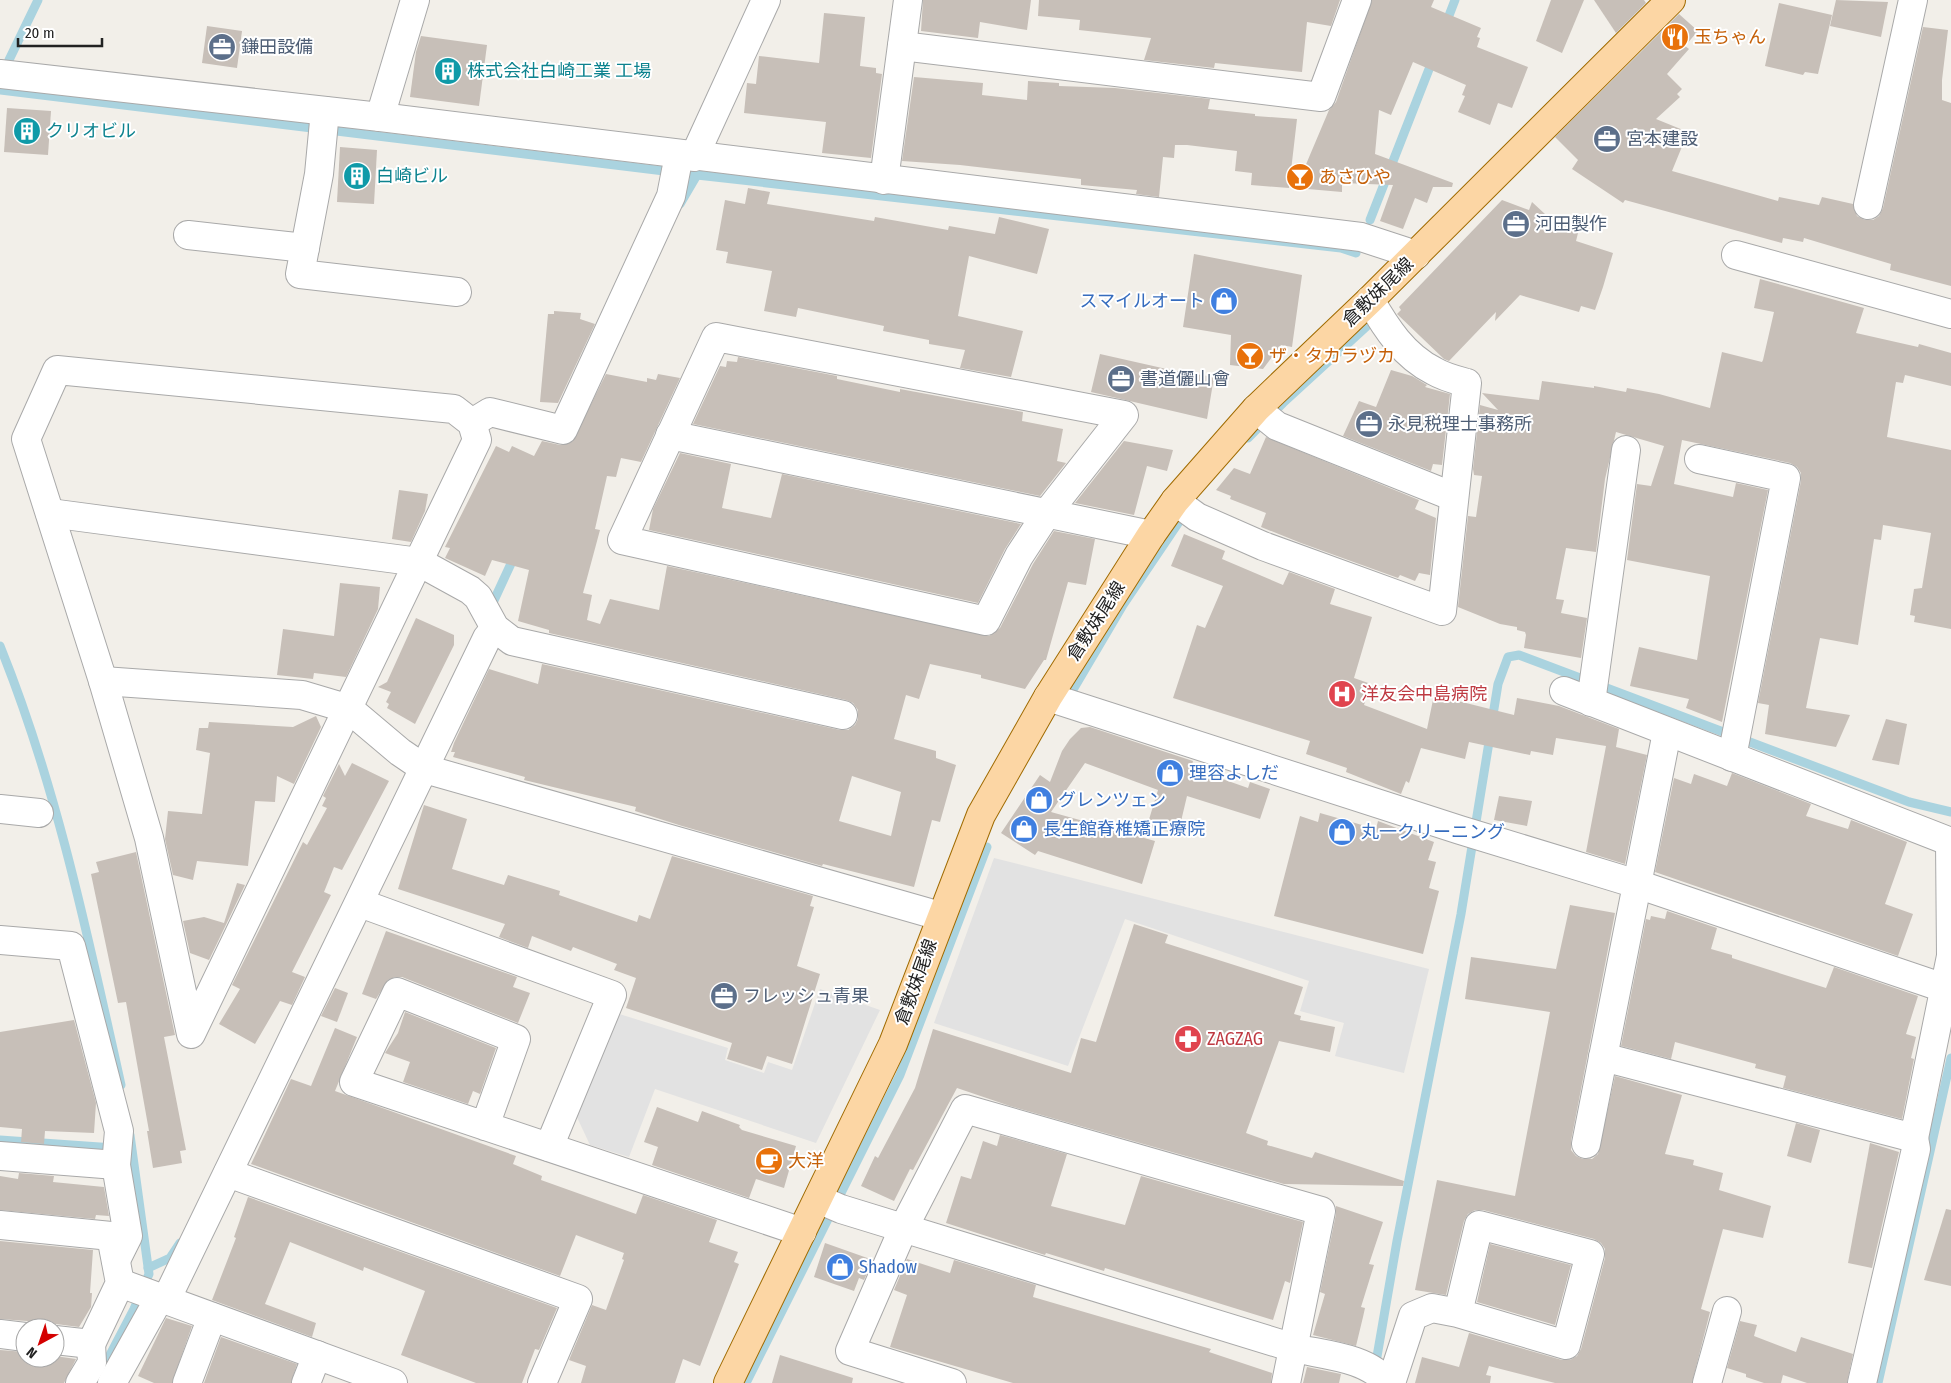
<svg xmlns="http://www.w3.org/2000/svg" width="1951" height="1383" font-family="'Fira Sans Condensed','Noto Sans JP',sans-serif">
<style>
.parking{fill:#e2e2e2}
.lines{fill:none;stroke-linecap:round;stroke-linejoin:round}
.stream{stroke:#aad3df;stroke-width:9}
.building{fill:#c7bfb8;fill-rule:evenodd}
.minor-casing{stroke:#a9a9a9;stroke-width:30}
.major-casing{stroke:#a06b00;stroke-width:30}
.minor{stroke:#fff;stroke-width:28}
.major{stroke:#fcd6a4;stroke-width:28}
.labels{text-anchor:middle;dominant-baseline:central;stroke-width:4;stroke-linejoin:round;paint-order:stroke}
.food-label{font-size:18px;fill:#c56008;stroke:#fff;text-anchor:start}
.service-label{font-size:18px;fill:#4e5e75;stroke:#fff;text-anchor:start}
.culture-label{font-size:18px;fill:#0d838f;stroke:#fff;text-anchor:start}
.street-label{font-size:18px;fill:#222;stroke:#fff}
.shop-label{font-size:18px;fill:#366cbe;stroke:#fff;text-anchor:start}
.health-label{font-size:18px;fill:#be3a42;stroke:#fff;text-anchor:start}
</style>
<rect width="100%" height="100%" fill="#f2efe9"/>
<g class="parking">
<polygon points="994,858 1429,969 1404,1073 1335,1056 1344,1023 1300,1011 1309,981 1125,919 1068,1066 934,1023"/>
<polygon points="820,989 880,1010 816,1143 655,1089 629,1157 590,1145 575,1113 613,1012 728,1048 725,1060 764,1073 768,1062 792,1070"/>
</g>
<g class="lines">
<g class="stream">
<polyline points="1445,26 1455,0"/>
<polyline points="9,60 38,0"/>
<polyline points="0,90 697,175 1341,248 1356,253"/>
<polyline points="680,204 697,175"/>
<polyline points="1370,220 1433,59"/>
<polyline points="1248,438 1283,403 1366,327"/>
<polyline points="490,609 515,555"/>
<path d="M0,646C57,787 88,937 121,1085"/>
<polyline points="1074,688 1123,605 1185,513"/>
<polyline points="1492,721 1498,684 1508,657 1519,655 1909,802 1951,812"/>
<polyline points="0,1140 114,1148"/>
<polyline points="148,1268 170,1258 180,1243"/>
<polyline points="1375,1368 1397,1241 1461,914 1490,736"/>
<polyline points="100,1374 134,1309 149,1274 130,1135"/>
<polyline points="746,1383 900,1075 987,847"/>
<polyline points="1878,1383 1951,1058"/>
</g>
</g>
<g class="building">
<polygon points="923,0 1031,0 1027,30 980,22 978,38 921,31"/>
<polygon points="1039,0 1340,0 1331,26 1307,22 1302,72 1215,63 1214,68 1144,60 1151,38 1079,30 1080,20 1038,16"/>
<polygon points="1372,0 1434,0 1431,7 1481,28 1477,37 1480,38 1477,47 1528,67 1512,108 1498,103 1490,125 1458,112 1465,96 1462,95 1466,85 1413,62 1391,115 1379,110 1375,154 1453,183 1452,187 1433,187 1427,203 1415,198 1403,229 1380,221 1393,185 1342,183 1342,192 1296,188 1329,110 1336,102"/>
<polygon points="1551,0 1584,0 1562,53 1536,41"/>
<polygon points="1594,0 1644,0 1646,3 1616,33"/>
<polygon points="1836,0 1888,2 1881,37 1830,26"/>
<polygon points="1779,3 1832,15 1818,74 1805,72 1803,75 1765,66"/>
<polygon points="824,13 865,17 860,66 876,68 876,73 882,74 871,158 822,153 826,122 744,113 747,83 756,84 759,56 819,63"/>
<polygon points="1679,14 1698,31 1685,46 1689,49 1667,74 1682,89 1677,94 1680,97 1656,119 1688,132 1672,171 1778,201 1779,197 1819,205 1822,197 1853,204 1857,216 1865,220 1873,220 1879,216 1883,208 1923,27 1948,30 1942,80 1942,100 1951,103 1951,286 1890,270 1891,264 1804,238 1803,242 1783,238 1782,243 1625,200 1623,203 1572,169 1578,160 1555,137"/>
<polygon points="207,26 242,31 237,68 202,63"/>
<polygon points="421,36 487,45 479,106 410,97 416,52"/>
<polygon points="914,77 983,83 982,95 1027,100 1028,81 1059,83 1059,86 1115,88 1210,99 1208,109 1255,114 1255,116 1297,119 1289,188 1251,185 1252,173 1235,171 1237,151 1187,145 1175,145 1174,158 1163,157 1159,197 1136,194 1137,190 1081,185 1081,179 960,165 902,161"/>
<polygon points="7,108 51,111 48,155 4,152"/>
<polygon points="340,147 377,150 374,204 337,202"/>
<polygon points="748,188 770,192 767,204 874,221 875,217 948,230 949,226 995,234 999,217 1049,229 1037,274 969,256 958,316 1023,331 1011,377 960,368 965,350 929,344 929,340 883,331 884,326 798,308 796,317 764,311 772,271 726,263 728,252 716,250 725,200 745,204"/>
<polygon points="1502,200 1529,210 1532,202 1558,226 1578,233 1576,241 1613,253 1603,287 1595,310 1581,306 1579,312 1520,295 1495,321 1496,312 1449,361 1444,359 1397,314 1401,310 1399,307"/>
<polygon points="1194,254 1302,275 1292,347 1281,345 1263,369 1230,365 1231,335 1183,327"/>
<polygon points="1760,279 1864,308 1856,333 1918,347 1919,344 1951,353 1951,386 1905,375 1903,383 1896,382 1887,437 1951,450 1951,629 1914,622 1915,616 1910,615 1914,589 1922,588 1931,533 1883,525 1881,540 1874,539 1858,645 1820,638 1806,708 1850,715 1836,747 1765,734 1769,705 1758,703 1801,481 1801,473 1797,467 1790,463 1682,440 1674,484 1733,497 1736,483 1768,490 1722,722 1686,708 1689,699 1630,686 1639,647 1697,660 1710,576 1627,560 1637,484 1651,486 1664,446 1616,432 1605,479 1596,552 1566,548 1556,599 1564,600 1561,613 1587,618 1581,658 1524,648 1526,635 1525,632 1517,630 1517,627 1500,624 1458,607 1468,516 1476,517 1482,476 1474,475 1473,469 1480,405 1498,410 1482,393 1539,400 1542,381 1594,388 1594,386 1626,392 1627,388 1659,394 1710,408 1722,352 1762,362 1763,360 1774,312 1754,308"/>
<polygon points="554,311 581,313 580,319 595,324 558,403 540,402 548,314 554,314"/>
<polygon points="1100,354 1171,370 1214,377 1207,419 1091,392"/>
<polygon points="738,357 837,376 837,379 900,392 900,389 1023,412 1022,421 1063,429 1057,461 1066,463 1040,496 693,424 720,366 726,367 727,361 737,362"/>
<polygon points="1391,370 1412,376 1427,385 1425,387 1450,394 1442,465 1433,464 1431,471 1343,436 1359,401 1376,407"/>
<path d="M606,374L647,382V378L656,380L658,374L680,378L641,462L621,458L616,477L607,476L595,529L600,530L583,593L592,595L587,620L600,624L610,599L659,610L667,566L989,636L1000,628L1033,564L1054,531L1095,539L1086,585L1068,582L1046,660H1044L1025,689L981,678V675L930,664L919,699L906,695L894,739L936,751V758L956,765L940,822L932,820L914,887L823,864L822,866L682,826L635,811L636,807L524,780L525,777L453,757L455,752H451L454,743L489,669L538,684L542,664L840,730H848L855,725L858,719V710L853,703L846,700L549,633V630L518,621L529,570L492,560L485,576L445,558L450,548L445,547L496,446L509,452L512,446L534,456L542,441L560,445L572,442ZM852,776L901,792L891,836L839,821Z"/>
<polygon points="1266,437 1419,500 1415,509 1436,518 1430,575 1419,573 1415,581 1400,575 1398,578 1301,543 1261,527 1266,513 1230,499 1231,496 1216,490 1234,468 1250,474"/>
<polygon points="1124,441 1173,450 1167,471 1147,466 1134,515 1075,503"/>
<polygon points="680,453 731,464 722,508 771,518 782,474 1021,524 1005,549 978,603 649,530 653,509"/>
<polygon points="399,490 428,494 425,511 411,542 392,539"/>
<polygon points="1184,534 1225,551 1222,559 1283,585 1289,572 1335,589 1330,604 1372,617 1354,678 1371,684 1364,705 1427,729 1434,695 1514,715 1517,698 1559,706 1619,729 1616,747 1647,755 1625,864 1586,852 1606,746 1556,738 1553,755 1531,751 1530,755 1469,742 1465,759 1421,748 1409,783 1406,781 1401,794 1346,772 1347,768 1306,754 1310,741 1173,698 1197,625 1205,628 1223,586 1171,566"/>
<polygon points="340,583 380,587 378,609 346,677 314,673 313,679 277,675 283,629 334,636"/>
<polygon points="416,618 454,635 454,645 415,724 387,708 389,704 386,702 391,692 378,687 387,682"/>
<polygon points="316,716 321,727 294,784 277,776 275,802 255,801 248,866 197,861 193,880 173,875 165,839 168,811 202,814 210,753 196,750 199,728 208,728 209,722 293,727"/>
<polygon points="1886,719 1907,724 1899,765 1872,760"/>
<polygon points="1090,727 1193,761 1191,768 1248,788 1250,782 1270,789 1260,819 1187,796 1178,834 1147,826 1158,790 1085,763 1051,812 1155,841 1142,884 1038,851 1035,855 1001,833 1040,775 1050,782 1062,751 1070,739 1081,728"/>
<polygon points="352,763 389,781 342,870 334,867 324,892 331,895 292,972 305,977 292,1005 280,1001 255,1044 219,1024 240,989 232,985 303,842 307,845 327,808 322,806 326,798 323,796 339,764 345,776"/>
<polygon points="1732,773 1811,804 1806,816 1848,829 1851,820 1907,842 1885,904 1913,914 1898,956 1655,872 1674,778 1691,784 1694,774 1727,786"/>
<polygon points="1499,796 1532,801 1527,826 1494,820"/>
<polygon points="424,805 467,819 452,869 504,885 508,875 560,891 559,895 637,922 639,915 650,919 672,856 813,896 810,906 814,907 797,966 820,974 792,1064 767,1056 762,1070 727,1059 732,1043 626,1008 636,978 614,970 617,964 573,947 571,951 532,936 528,948 499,937 505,924 398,889"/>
<polygon points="1320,813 1376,829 1378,821 1434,842 1428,860 1436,862 1429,888 1439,891 1423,954 1274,916 1300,816 1318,822"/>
<polygon points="136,852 175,1035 164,1037 186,1150 180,1151 182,1163 153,1168 147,1131 149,1131 126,1002 118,1003 91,874 99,872 96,862"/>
<polygon points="237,883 245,885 209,960 190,953 183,921 204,917 224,923"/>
<polygon points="1570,905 1615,913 1571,1141 1571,1150 1576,1156 1583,1159 1592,1159 1598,1154 1615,1076 1682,1095 1665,1154 1694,1160 1693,1165 1723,1173 1719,1190 1771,1206 1763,1238 1723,1229 1701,1309 1710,1312 1692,1383 1555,1383 1489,1366 1486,1375 1491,1376 1490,1383 1415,1383 1422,1357 1459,1367 1469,1333 1562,1360 1570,1360 1577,1356 1581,1349 1605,1258 1605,1249 1601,1243 1594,1239 1483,1210 1475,1210 1468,1214 1464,1221 1446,1295 1415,1290 1437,1180 1515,1196 1550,1012 1465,999 1471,957 1556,969"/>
<polygon points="1667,911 1717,928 1711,949 1732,955 1732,958 1826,988 1834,967 1918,996 1906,1034 1916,1037 1911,1058 1914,1059 1902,1119 1783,1088 1786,1076 1755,1068 1756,1064 1675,1042 1671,1059 1621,1046 1646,919 1650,920 1651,916 1665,919"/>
<polygon points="1134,924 1168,935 1165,943 1303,987 1294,1014 1301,1016 1300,1020 1335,1027 1330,1052 1279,1041 1246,1133 1268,1141 1267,1145 1312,1158 1315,1152 1404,1181 1403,1186 1284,1184 1010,1106 957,1088 913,1170 910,1169 894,1201 861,1186 875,1156 878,1158 915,1088 933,1029 1071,1073 1081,1038 1096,1042"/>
<polygon points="386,931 517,977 513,987 530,993 518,1023 402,977 395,977 388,980 376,999 362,994"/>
<polygon points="335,988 348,993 337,1022 321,1016"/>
<polygon points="405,1012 496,1048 480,1094 473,1091 468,1104 403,1082 410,1062 385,1053 398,1033"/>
<polygon points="74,1020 96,1103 94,1133 45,1131 44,1144 21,1142 22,1129 0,1127 0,1032"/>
<polygon points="335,1028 357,1037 335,1091 516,1156 513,1164 542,1176 541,1180 636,1214 643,1195 717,1220 709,1242 738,1252 734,1262 739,1264 700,1366 683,1359 675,1383 581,1383 586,1366 569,1360 592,1305 606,1310 624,1260 622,1259 624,1253 576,1235 560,1276 251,1164 291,1079 311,1086"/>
<polygon points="657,1107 698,1122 702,1111 740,1125 739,1127 742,1130 796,1146 784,1188 756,1179 749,1198 652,1165 658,1147 644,1142"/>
<polygon points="1796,1123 1820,1130 1811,1163 1787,1156"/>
<polygon points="1000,1135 1067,1154 1051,1206 1125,1225 1141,1176 1303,1222 1290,1283 1285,1281 1273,1320 1105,1268 1104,1271 1046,1253 1045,1255 946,1223 961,1176 971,1179 983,1141 997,1146"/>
<polygon points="1870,1143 1899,1152 1872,1268 1848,1263"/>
<polygon points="19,1173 54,1176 53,1182 104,1187 109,1216 96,1215 95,1219 0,1210 0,1176 18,1179"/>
<polygon points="248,1197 557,1308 539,1350 535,1349 522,1383 476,1383 401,1355 425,1291 364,1267 363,1271 290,1242 265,1304 316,1323 312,1337 212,1300 236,1238 234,1237"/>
<polygon points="1336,1206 1383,1222 1369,1264 1374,1265 1361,1307 1365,1308 1363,1317 1356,1346 1313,1335 1325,1294 1320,1292 1336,1214"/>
<polygon points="1946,1209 1951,1210 1951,1286 1924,1280"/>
<polygon points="0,1241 93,1250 90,1293 92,1293 91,1307 79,1327 56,1324 37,1328 27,1321 0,1319"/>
<polygon points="825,1243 873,1260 864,1280 859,1278 854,1291 814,1277"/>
<polygon points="1490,1244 1571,1265 1555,1325 1477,1302"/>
<polygon points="907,1259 950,1273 954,1260 1036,1285 1033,1297 1211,1349 1209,1352 1272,1373 1271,1383 1013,1383 890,1347 907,1295 894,1290"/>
<polygon points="166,1318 192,1326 172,1383 154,1383 138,1376"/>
<polygon points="1740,1321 1757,1325 1754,1336 1796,1352 1801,1337 1853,1354 1847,1383 1807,1383 1783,1375 1781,1383 1764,1383 1746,1377 1746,1374 1727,1368"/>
<polygon points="221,1337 297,1364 291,1383 204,1383"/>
<polygon points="0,1350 25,1352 25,1358 55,1358 55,1356 76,1359 64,1383 0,1383"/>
<polygon points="780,1355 853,1378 852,1383 772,1383"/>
<polygon points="1307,1367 1341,1374 1339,1383 1303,1383"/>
</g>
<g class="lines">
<g class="minor-casing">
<g id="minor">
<polyline points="902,46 1321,97 1357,0"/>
<polyline points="0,74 380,117 1361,237 1416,255"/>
<polyline points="325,111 319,174 300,274 457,292"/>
<polyline points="380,117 415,0"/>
<polyline points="694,157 766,0"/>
<polyline points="884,180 908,0"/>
<polyline points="1868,205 1913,0"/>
<polyline points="188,235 305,248"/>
<polyline points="1736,255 1951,314"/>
<polygon points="716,337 1124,415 1047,513 1019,556 986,621 622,540"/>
<polygon points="57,370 454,409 472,423 477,440 191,1034 149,838 103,681 26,439"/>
<polyline points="1256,409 1277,426 1454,497"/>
<polyline points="472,423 490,412 563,430 671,196 679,155"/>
<polyline points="670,435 1151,535"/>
<polyline points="1699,459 1786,478 1732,757"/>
<path d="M1175,501L1197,517L1263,546L1442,611L1467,383C1456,380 1444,377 1434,371C1404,356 1386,328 1370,300"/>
<polyline points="50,513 419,562 470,590 478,597 495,628 512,641 843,715"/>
<polyline points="103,681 302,695 349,709 400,752 425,769 940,916"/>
<polyline points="1564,691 1951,842"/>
<polyline points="1048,697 1460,830 1637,884 1944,988"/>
<polyline points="1591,702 1626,450"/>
<polyline points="0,809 39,813"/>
<polyline points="360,903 612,995 549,1147"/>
<polyline points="0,940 71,946 119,1131 116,1165 128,1236 116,1260"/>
<polyline points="1603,1057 1914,1138 1951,956 1950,842"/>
<polyline points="485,1126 516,1039 397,992 354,1082 802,1232"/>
<polyline points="1586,1144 1667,732"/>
<polyline points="0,1156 116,1165"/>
<polyline points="228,1173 578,1299 542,1383"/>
<path d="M818,1199L841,1209L1294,1348C1323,1355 1368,1357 1387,1383"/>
<polyline points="0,1225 111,1236 120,1283 91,1344 55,1340"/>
<polyline points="120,1283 393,1383"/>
<polyline points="166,1300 487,638 495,628"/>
<polyline points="0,1334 25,1337"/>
<polyline points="80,1383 92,1363 91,1344"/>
<polyline points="112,1383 160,1297"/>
<polyline points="187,1383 212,1317"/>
<polyline points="306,1383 317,1355"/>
<polyline points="952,1383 850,1351 904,1227 965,1109 1321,1211 1286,1383"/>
<polyline points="1391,1383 1413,1316 1432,1308 1458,1313 1566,1345 1590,1254 1479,1225 1458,1313"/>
<polyline points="1707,1383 1727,1311"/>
<polyline points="1862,1383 1916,1149 1914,1138"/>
</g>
</g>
<g class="major-casing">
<polyline id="major" points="728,1383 893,1044 981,815 1048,697 1151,535 1175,501 1256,409 1370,300 1671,0"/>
</g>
<use href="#minor" class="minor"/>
<use href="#major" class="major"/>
</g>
<defs>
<g id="restaurant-disc" transform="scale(1.4375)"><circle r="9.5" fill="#e8710a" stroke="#fff"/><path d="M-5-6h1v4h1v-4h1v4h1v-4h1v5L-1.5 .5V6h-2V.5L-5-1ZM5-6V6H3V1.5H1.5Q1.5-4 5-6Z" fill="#fff"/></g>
<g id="office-disc" transform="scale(1.4375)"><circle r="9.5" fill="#5c6f8a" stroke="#fff"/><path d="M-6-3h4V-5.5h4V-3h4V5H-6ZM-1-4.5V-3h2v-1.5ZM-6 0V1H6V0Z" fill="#fff"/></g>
<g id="building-disc" transform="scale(1.4375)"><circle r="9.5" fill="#0f9aa8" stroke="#fff"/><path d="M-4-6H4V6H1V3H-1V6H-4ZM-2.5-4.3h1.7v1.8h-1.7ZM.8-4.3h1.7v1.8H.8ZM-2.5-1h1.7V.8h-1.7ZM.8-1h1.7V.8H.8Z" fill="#fff"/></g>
<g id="bar-disc" transform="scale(1.4375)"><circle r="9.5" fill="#e8710a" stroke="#fff"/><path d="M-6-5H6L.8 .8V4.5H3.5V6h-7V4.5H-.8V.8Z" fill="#fff"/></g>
<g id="shop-disc" transform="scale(1.4375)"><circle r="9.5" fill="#3f7fe0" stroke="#fff"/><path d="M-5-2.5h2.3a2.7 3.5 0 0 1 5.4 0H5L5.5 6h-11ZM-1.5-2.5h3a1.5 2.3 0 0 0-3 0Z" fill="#fff"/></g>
<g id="hospital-disc" transform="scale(1.4375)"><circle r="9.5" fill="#e0444e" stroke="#fff"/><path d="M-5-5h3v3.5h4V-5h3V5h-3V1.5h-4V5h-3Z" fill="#fff"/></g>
<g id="pharmacy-disc" transform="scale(1.4375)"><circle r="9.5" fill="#e0444e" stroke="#fff"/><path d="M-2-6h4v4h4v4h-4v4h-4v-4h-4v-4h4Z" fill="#fff"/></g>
<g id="cafe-disc" transform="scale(1.4375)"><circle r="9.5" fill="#e8710a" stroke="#fff"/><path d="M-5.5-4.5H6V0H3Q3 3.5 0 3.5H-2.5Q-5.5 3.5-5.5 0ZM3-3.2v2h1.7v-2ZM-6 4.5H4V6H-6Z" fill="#fff"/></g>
</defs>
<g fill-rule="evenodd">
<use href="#restaurant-disc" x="1675" y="37"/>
<use href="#office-disc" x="222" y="47"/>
<use href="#building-disc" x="448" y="71"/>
<use href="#building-disc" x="27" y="131"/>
<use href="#office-disc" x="1607" y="139"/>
<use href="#building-disc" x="357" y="176"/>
<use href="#bar-disc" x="1300" y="177"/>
<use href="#office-disc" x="1516" y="224"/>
<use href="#shop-disc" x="1224" y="301"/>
<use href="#bar-disc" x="1250" y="356"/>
<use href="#office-disc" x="1121" y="379"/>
<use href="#office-disc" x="1369" y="424"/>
<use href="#hospital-disc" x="1342" y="694"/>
<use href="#shop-disc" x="1170" y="773"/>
<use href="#shop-disc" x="1039" y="800"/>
<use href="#shop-disc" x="1024" y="829"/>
<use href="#shop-disc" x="1342" y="832"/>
<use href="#office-disc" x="724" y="996"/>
<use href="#pharmacy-disc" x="1188" y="1039"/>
<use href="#cafe-disc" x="769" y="1161"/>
<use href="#shop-disc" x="840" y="1267"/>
</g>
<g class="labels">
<g class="food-label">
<text x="1694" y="37">玉ちゃん</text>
<text x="1319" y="177">あさひや</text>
<text x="1269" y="356">ザ・タカラヅカ</text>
<text x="788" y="1161">大洋</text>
</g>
<g class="service-label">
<text x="241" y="47">鎌田設備</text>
<text x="1626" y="139">宮本建設</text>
<text x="1535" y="224">河田製作</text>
<text x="1140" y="379">書道儷山會</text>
<text x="1388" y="424">永見税理士事務所</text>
<text x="743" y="996">フレッシュ青果</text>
</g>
<g class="culture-label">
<text x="467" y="71">株式会社白崎工業 工場</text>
<text x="46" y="131">クリオビル</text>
<text x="376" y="176">白崎ビル</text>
</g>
<g class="street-label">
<text transform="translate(1378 292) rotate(-44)">倉敷妹尾線</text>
<text transform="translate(1096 621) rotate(-57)">倉敷妹尾線</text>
<text transform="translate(916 982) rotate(-70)">倉敷妹尾線</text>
</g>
<g class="shop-label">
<text x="1205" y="301" text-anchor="end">スマイルオート</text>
<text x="1189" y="773">理容よしだ</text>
<text x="1058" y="800">グレンツェン</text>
<text x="1043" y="829">長生館脊椎矯正療院</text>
<text x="1361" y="832">丸一クリーニング</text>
<text x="859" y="1267">Shadow</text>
</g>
<g class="health-label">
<text x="1361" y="694">洋友会中島病院</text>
<text x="1207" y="1039">ZAGZAG</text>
</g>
</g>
<g transform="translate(40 1343) rotate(220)"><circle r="24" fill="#ffffff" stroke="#a7a7a7"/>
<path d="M0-4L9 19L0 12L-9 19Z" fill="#d40000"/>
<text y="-8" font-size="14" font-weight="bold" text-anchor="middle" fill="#222222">N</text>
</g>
<path d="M18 38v8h84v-8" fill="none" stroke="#222222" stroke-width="2.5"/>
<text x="25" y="38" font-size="15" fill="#222222" stroke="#ffffff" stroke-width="4" paint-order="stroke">20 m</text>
</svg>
